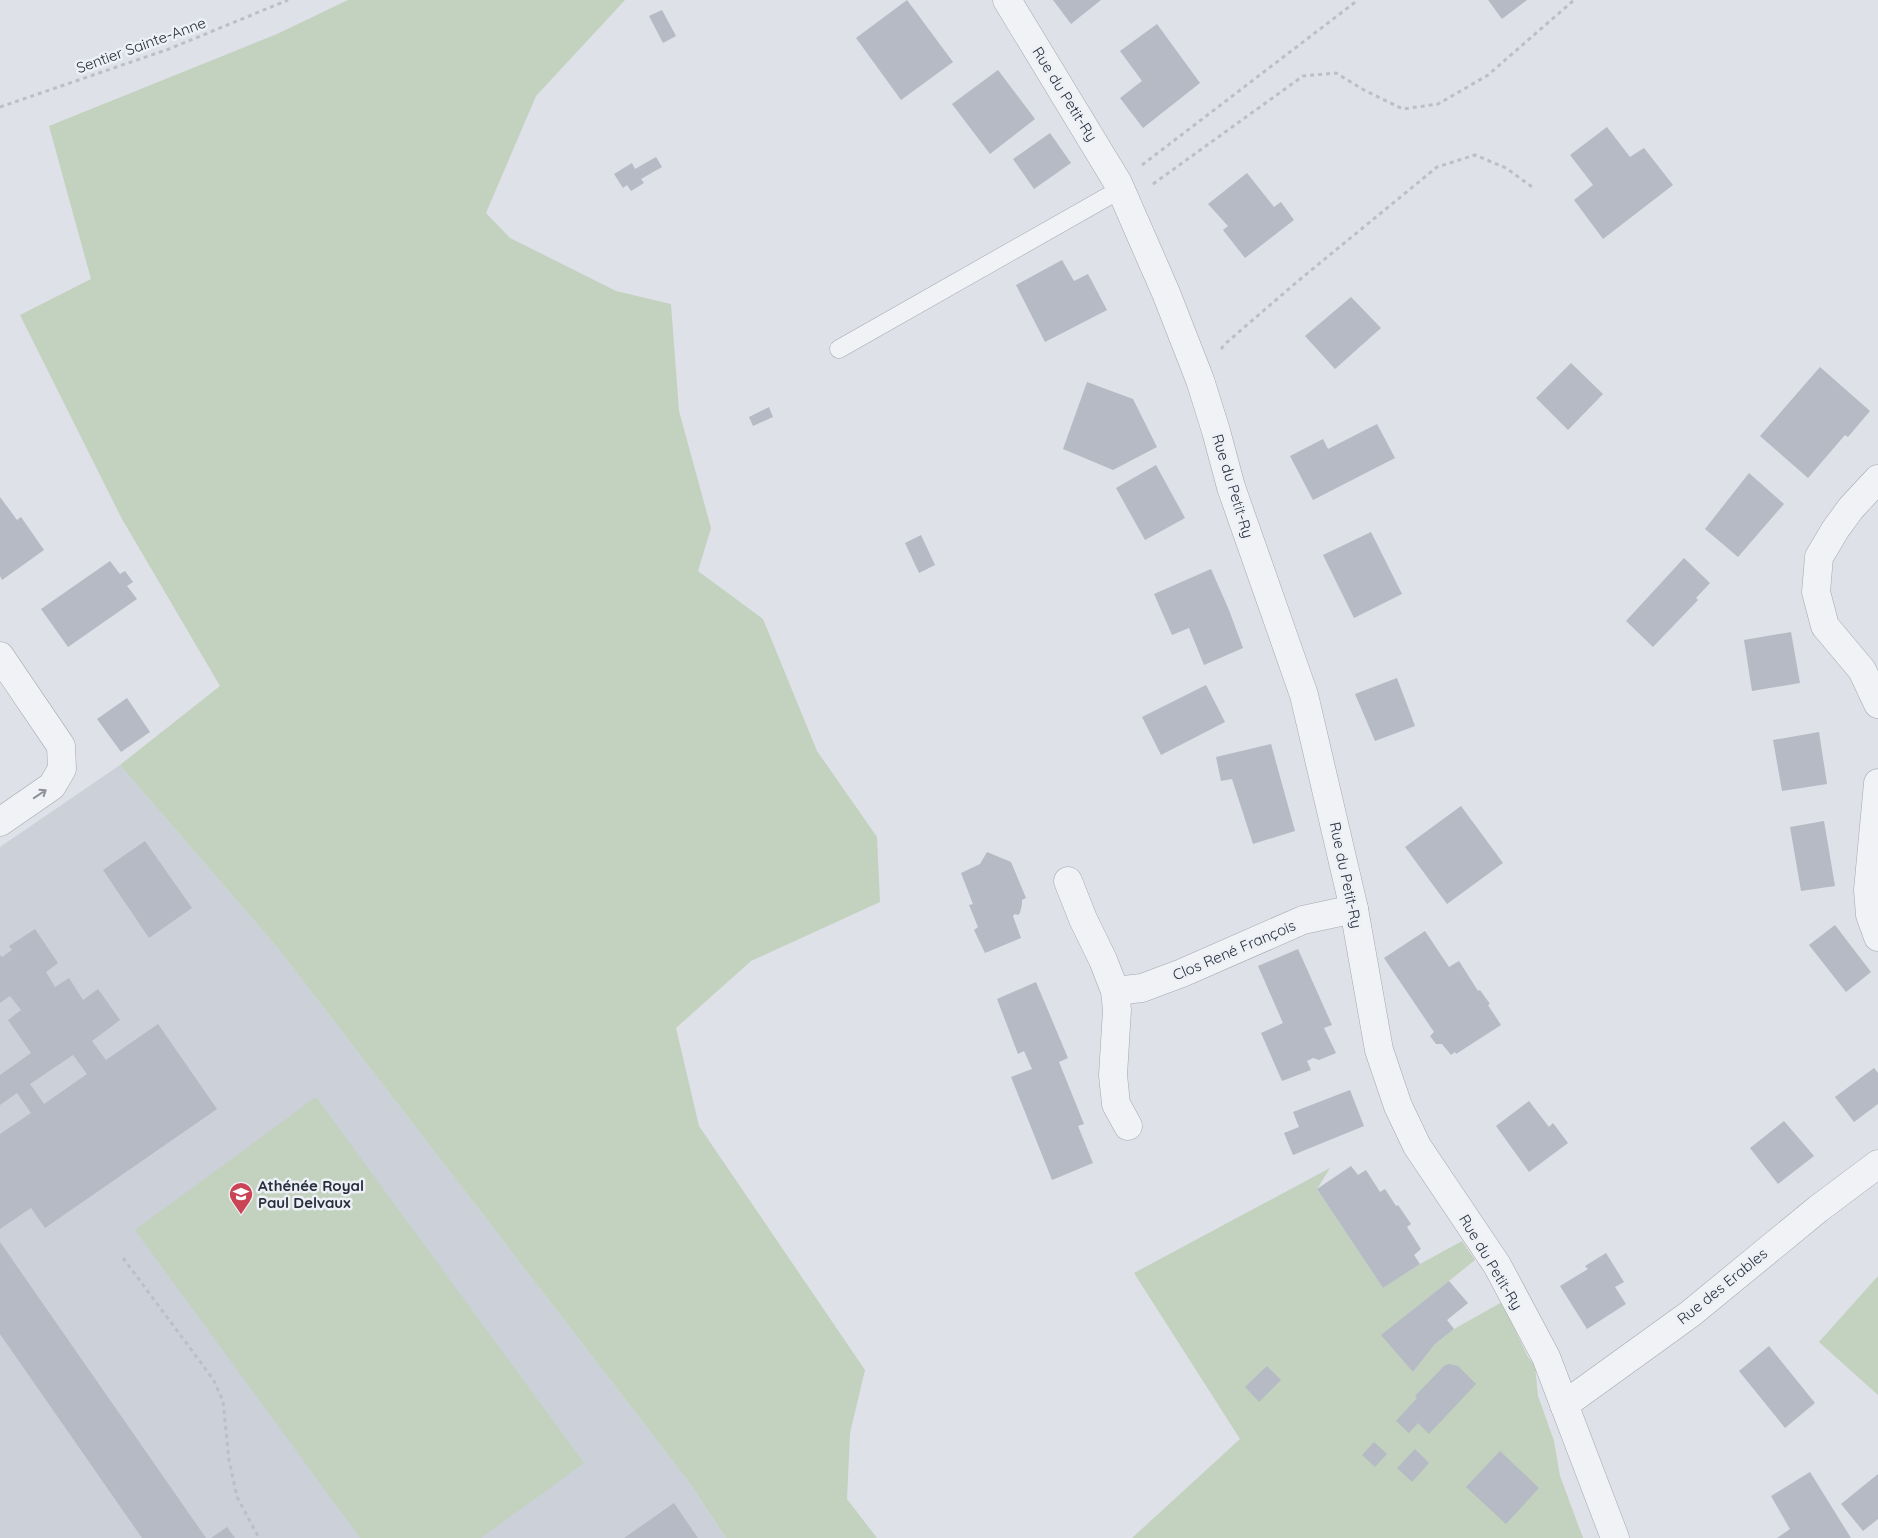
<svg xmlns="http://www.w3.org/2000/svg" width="1878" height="1538" font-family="Quicksand,sans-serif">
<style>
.built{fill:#ccd0d9}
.green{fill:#c3d1bf}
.building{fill:#b5bac4;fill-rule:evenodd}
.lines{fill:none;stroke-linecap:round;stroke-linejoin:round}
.lane-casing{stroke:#a3a8b1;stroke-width:19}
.street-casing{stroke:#a3a8b1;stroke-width:29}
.path{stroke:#bcbfc5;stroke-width:3;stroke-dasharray:4 4;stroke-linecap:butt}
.lane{stroke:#f0f2f5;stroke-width:18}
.street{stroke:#f0f2f5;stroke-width:28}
.oneway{stroke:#8c9099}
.labels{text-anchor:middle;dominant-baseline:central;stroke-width:5;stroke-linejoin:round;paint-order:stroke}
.street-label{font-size:15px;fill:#272f3d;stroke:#edf0f5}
.poi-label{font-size:15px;font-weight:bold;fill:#272f3d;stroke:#edf0f5;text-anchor:start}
</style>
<rect width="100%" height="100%" fill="#dee1e7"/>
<polygon class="built" points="120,765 277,947 689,1482 726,1538 0,1538 0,847"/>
<g class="green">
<polygon points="348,0 625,0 536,96 486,213 510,238 616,291 671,304 679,411 711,528 698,571 763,619 817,751 877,837 880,902 751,961 676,1028 699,1126 865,1370 850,1433 847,1499 877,1538 726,1538 689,1482 277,947 120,765 220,686 122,519 20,315 91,279 49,126 277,34"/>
<polygon points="316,1097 584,1463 481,1538 360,1538 135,1230"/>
<polygon points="1330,1168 1317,1189 1383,1288 1420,1264 1462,1241 1475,1260 1409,1313 1413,1372 1435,1344 1454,1329 1502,1302 1528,1357 1535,1366 1538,1396 1554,1441 1560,1476 1583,1538 1132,1538 1240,1439 1134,1273"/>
<polygon points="1878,1276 1878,1395 1819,1342"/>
</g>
<g class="building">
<polygon points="907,0 953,62 901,100 856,38"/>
<polygon points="1053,0 1101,0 1071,24"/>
<polygon points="1488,0 1527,0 1502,19"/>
<polygon points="662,10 676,36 663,43 649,16"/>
<polygon points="1157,24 1200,83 1143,128 1120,98 1142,81 1120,51"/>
<polygon points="998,70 1035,119 990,154 952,104"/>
<polygon points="1607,127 1630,157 1644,148 1673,185 1603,239 1574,200 1593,185 1570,155"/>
<polygon points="1050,133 1071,163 1034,189 1013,159"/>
<polygon points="656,157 662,167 641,179 644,183 631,191 627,185 623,188 614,174 632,163 635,169"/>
<polygon points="1247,173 1274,207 1281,202 1294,220 1245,258 1223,230 1228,226 1208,204"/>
<polygon points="1062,260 1074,281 1088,274 1107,310 1045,342 1016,285"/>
<polygon points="1351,297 1381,328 1335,369 1305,336"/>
<polygon points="1571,363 1603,394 1568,430 1536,398"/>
<polygon points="1820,367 1870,411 1848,437 1845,435 1808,478 1760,436"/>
<polygon points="1087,382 1133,399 1157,447 1113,470 1063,449"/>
<polygon points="769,407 773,417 753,426 749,417"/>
<polygon points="1377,424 1395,458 1313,500 1290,456 1323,439 1328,449"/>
<polygon points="1156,465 1185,518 1145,540 1116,488"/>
<polygon points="1749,473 1784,504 1738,557 1705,529"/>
<polygon points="0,497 17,520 21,517 44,550 2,580 0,576"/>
<polygon points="1371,532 1402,594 1354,618 1323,555"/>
<polygon points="921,535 935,565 919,573 905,543"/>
<polygon points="1684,558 1710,583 1696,598 1698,600 1653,647 1626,621"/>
<polygon points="110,561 120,574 125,571 133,582 127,586 137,599 68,647 41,609"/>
<polygon points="1211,569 1229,610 1243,648 1204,665 1189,628 1172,635 1154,594"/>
<polygon points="1791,632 1800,683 1752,691 1744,640"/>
<polygon points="1397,678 1415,726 1375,741 1355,694"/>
<polygon points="1206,685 1225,722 1161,755 1142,717"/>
<polygon points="127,698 150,732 121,752 97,719"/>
<polygon points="1819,732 1827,784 1782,791 1773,740"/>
<polygon points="1271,744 1295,831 1253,844 1232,779 1221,781 1216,757"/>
<polygon points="1461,806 1503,863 1447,904 1405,847"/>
<polygon points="1824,821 1835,886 1801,891 1790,827"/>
<polygon points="145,841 192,908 149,938 103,870"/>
<polygon points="987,852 1011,862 1026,898 1022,900 1022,904 1020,913 1018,915 1015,914 1013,916 1021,938 985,953 974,930 978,927 969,905 973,904 961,873 980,864"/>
<polygon points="1835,925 1871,972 1846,992 1809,945"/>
<path d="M35,929L58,963L46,972L55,987L69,978L83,1000L98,989L120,1020L92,1041L106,1060L158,1024L217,1109L45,1228L31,1208L0,1229V1134L31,1113L17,1093L0,1105V1075L31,1053L8,1020L21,1010L10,996L0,1003V955L2,957L12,950L9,946ZM73,1055L87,1074L44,1104L30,1084Z"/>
<polygon points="1425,931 1449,967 1459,961 1478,991 1480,990 1490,1004 1488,1005 1501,1025 1456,1054 1455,1052 1451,1055 1442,1044 1436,1044 1430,1036 1434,1032 1384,958"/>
<polygon points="1298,949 1332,1025 1324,1028 1336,1053 1319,1060 1313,1058 1307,1061 1311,1070 1282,1081 1261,1033 1283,1023 1258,966"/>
<polygon points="1036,982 1068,1058 1059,1062 1084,1124 1078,1126 1093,1163 1052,1180 1011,1077 1032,1069 1024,1051 1018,1054 997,999"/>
<polygon points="1874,1068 1878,1073 1878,1104 1854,1122 1835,1097"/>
<polygon points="1350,1090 1364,1126 1293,1155 1284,1133 1299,1127 1293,1112"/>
<polygon points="1529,1101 1549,1127 1553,1123 1568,1143 1529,1172 1496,1126"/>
<polygon points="1784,1121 1814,1156 1778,1184 1750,1148"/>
<polygon points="1351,1166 1358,1175 1366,1170 1380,1192 1385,1189 1396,1206 1398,1205 1411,1224 1407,1227 1421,1249 1414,1255 1420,1264 1383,1288 1317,1189"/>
<polygon points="0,1242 206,1538 142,1538 0,1334"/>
<polygon points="1606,1253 1624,1282 1615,1287 1626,1304 1587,1329 1560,1286 1588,1269 1585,1266"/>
<polygon points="1449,1281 1468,1303 1447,1320 1454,1329 1435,1344 1413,1372 1381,1335"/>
<polygon points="1769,1346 1815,1403 1785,1428 1739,1371"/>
<polygon points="1449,1364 1458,1366 1476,1384 1429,1434 1418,1423 1409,1433 1396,1421 1417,1398 1415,1396 1444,1366"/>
<polygon points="1267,1366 1281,1380 1259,1402 1245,1387"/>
<polygon points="1374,1442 1387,1454 1375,1467 1362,1455"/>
<polygon points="1415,1449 1429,1463 1412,1482 1397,1468"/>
<polygon points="1500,1451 1539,1488 1506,1524 1466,1487"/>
<polygon points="1810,1472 1851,1538 1777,1538 1790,1529 1771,1496"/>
<polygon points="1878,1474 1878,1519 1863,1531 1841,1504"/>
<polygon points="674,1503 698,1538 624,1538"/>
<polygon points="227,1527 235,1538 211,1538"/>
</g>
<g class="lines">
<g class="lane-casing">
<polyline id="lane" points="839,349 1121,189"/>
</g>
<g class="street-casing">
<g id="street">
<polyline points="1007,0 1118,183 1166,293 1200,380 1216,431 1231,487 1304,695 1354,909 1379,1050 1398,1106 1417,1146 1497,1265 1546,1357 1615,1538"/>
<polyline points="1878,479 1851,508 1835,530 1819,557 1816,592 1825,626 1862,670 1878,704"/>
<polyline points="0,656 61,746 62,769 52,786 0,822"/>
<polyline points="1878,783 1868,890 1870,915 1878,937"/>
<polyline points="1068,881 1083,919 1103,960 1115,991 1117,1010 1113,1075 1116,1104 1128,1126"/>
<polyline points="1115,991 1142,988 1182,973 1303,920 1354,909"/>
<polyline points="1564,1405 1690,1314 1818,1209 1878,1164"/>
</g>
</g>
<g class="path">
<polyline points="0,107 169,49 288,0"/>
<polyline points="1142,165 1358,0"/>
<polyline points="1153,184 1303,76 1336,73 1364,90 1403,109 1438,104 1488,75 1574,0"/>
<polyline points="1221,349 1226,343 1298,281 1437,167 1475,155 1506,168 1535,189"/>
<polyline points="123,1258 213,1379 223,1401 229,1460 237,1497 259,1538"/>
</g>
<use href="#lane" class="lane"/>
<use href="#street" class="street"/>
</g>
<defs><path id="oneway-shaft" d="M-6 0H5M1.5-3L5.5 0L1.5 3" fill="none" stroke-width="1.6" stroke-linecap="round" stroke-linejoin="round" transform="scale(1.25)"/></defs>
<use class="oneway" href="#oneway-shaft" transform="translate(40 794) rotate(-34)"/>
<defs>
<g id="school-pin" transform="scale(1.25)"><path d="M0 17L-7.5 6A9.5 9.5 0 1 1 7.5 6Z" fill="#ca4455" stroke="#edf0f5"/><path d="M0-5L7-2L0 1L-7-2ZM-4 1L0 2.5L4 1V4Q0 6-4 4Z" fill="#fff"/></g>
</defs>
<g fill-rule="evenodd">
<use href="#school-pin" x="241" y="1194"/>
</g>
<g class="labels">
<g class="street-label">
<text transform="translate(141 45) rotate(-20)">Sentier Sainte-Anne</text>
<text transform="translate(1065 94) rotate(58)">Rue du Petit-Ry</text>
<text transform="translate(1233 486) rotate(73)">Rue du Petit-Ry</text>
<text transform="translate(1346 875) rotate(78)">Rue du Petit-Ry</text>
<text transform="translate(1234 950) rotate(-23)">Clos René François</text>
<text transform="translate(1491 1262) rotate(59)">Rue du Petit-Ry</text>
<text transform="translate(1722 1286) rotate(-39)">Rue des Erables</text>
</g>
<g class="poi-label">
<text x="258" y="1185">Athénée Royal<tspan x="258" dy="17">Paul Delvaux</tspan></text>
</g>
</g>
</svg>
